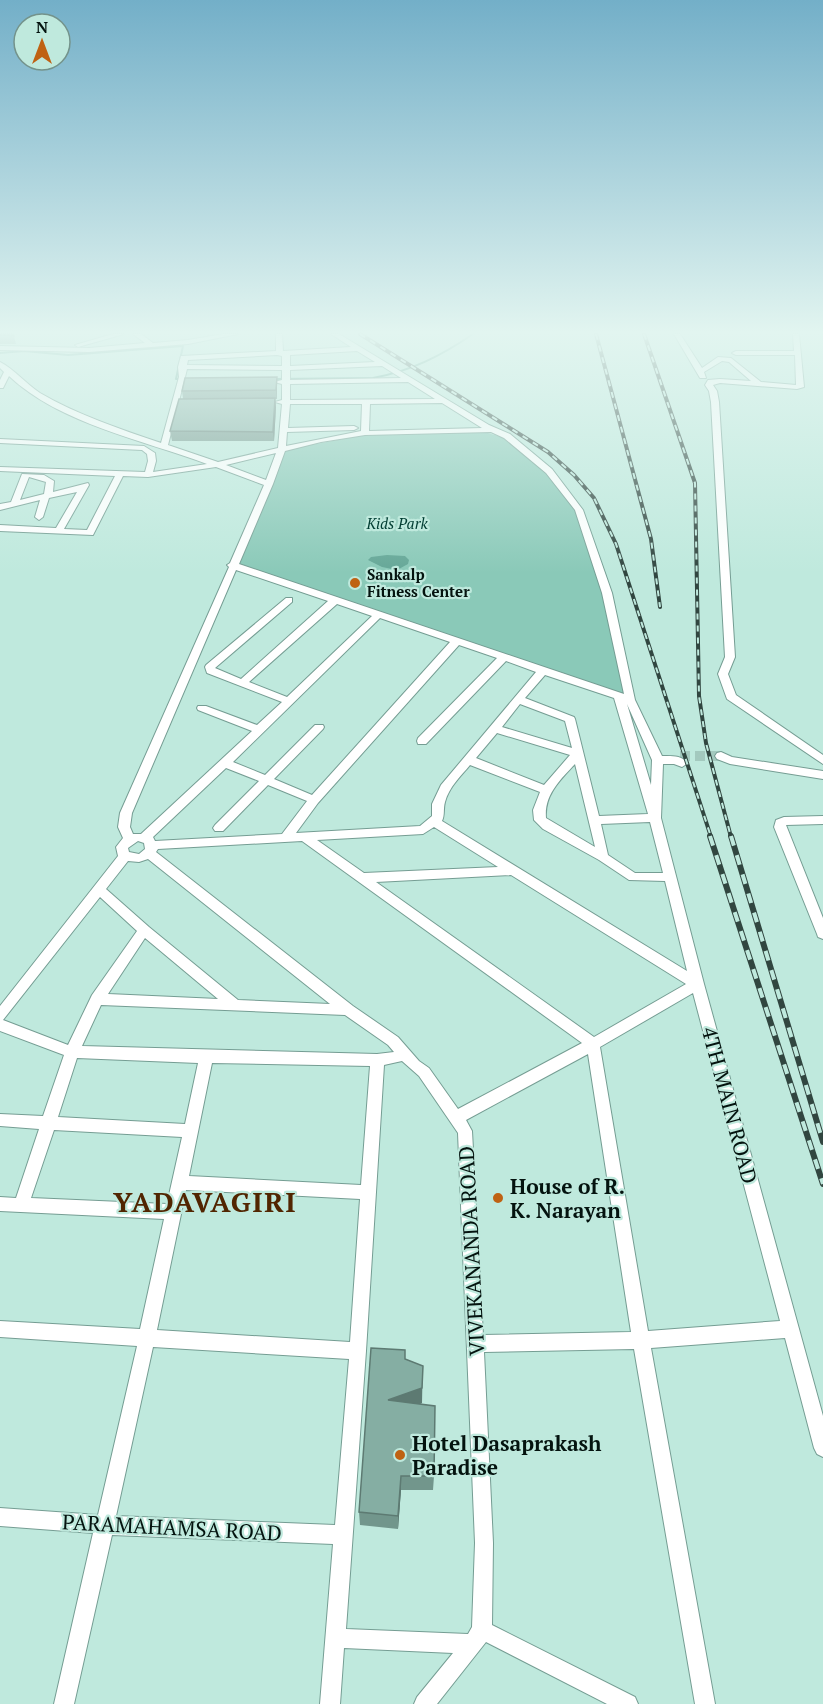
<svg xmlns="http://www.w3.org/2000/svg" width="823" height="1704" font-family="'PT Serif',serif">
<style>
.green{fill:#8ac9b8}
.water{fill:#65a797}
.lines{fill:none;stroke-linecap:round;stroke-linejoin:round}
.stream{stroke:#65a797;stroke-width:2}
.minor-tunnel{stroke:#a3c9be;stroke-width:10;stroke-dasharray:10 5;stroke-linecap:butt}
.minor-casing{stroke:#759d93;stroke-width:2}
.minor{fill:#fff;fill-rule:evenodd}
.rail-far1-casing{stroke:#314640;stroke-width:4}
.rail-casing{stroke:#314640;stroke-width:6}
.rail-far1{stroke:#bfe9dd;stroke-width:2;stroke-dasharray:6;stroke-linecap:butt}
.rail{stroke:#bfe9dd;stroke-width:4;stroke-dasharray:10;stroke-linecap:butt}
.wall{fill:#72968c}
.shaded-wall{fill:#5d7a72}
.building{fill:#85aea3;stroke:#5d7a72;stroke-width:1.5}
.poi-dot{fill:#bf6213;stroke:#bfe9dd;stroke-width:2}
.labels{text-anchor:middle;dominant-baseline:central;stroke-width:4.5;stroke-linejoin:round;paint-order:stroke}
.far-park-label{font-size:15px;font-style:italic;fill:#003d32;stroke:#bfe9dd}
.far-poi-label{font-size:15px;font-weight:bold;fill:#04130f;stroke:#bfe9dd;text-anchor:start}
.near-street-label{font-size:21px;fill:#04130f;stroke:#bfe9dd}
.near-poi-label{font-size:21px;font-weight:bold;fill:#04130f;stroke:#bfe9dd;text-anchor:start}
.near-district-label{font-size:28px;font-weight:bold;letter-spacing:1.5px;fill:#512501;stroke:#bfe9dd}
</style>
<rect width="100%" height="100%" fill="#bfe9dd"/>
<polygon class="green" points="484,432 502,437 545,470 575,510 603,593 626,696 235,564 284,450 364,435"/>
<polygon class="water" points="387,555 405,556 409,560 408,564 397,570 382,567 368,560 371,557"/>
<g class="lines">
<g class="stream">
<polyline points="0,353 24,351 68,355 183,346 176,379 181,379"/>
<path d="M275,379L373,378C411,371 441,356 473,334"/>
</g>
<polyline class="minor-tunnel" points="680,756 721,756"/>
<g class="minor-casing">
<g id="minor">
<polygon points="113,334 124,334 78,347 75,345"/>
<polygon points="133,334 141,334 153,343 188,340 223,334 238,334 188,344 89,352 0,350 0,346 89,348 145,343"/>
<path d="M276,334H282L283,351L351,347L331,334H339L489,425L510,434L552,469L583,510L612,593L635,700L662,756C671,756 681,755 688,763L682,767L674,764H663L661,818L704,984L823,1416V1457L817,1454L814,1448L785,1338L651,1348L715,1704H695L634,1349L484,1352L493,1543L492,1625L635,1697L638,1704H607L486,1642L437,1704H414L417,1697L453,1653L344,1648L340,1704H320L333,1544L112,1535L74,1704H54L93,1533L0,1526V1508L98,1515L137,1346L0,1337V1321L140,1329L164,1219L0,1211V1197L16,1198L39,1129L0,1126V1114L43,1116L64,1055L0,1031V1006L118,856L116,847L123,838L118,827L120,813L229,567L227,565L230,563L264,485L216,467L148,477L123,476L93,535L0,531V525L56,528L77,492L49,498L43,517L39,520L35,517L40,500L0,510V504L11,502L22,474L44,475L54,481L53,492L88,483L89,485L64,529L87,530L115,476L0,471V467L145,472L148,461L147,454L142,450L0,443V439L144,446L155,453L156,461L153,472L207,464C143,440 60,424 9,376L3,388H0V380L4,372L0,368V362C14,369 26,384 40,393C78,415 120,429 161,443L179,377L178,367L181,356L276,351ZM357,351L375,362L290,366V355ZM277,355L282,356V366L187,365L188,360ZM382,366L401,378L290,380V370ZM187,369L282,370V380L274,382L282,384V400L275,402L282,404L278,448L218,462L168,445ZM408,382L435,399L290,400V384ZM442,403L482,428L369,431L370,404ZM290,404H362L361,431L286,446L287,432L354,430L358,428L354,426L288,428ZM491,432L504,438L546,473L575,510L602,593L624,694L239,564L273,484L285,451L321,442L365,435ZM276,453L266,480L226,465ZM29,477L46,482L44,494L20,500ZM236,570L328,601L241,679L215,668L292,602V598H286L206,665L205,667L207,673L282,702L257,725L206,706H198L197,708L198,710L252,731L141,834H133L130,827L132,813ZM337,604L372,616L287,697L249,682ZM380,618L450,642L312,795L274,779L323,729L324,727L323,725H315L265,775L233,762ZM459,645L497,658L418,738L417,741L418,744H426L506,661L536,672L441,785L432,804V816L420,826L296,833L318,803ZM545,675L614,698L648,814L599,816L575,719L574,717L525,698ZM520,704L565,721L572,748L502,727ZM627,704L652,760L651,785ZM497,733L570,755L544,785L476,758ZM575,764L595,847L546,818C544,795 560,780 575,764ZM470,765L540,792L533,810L534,820L543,829L599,860L629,880L665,881L687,971L442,821C445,815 443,809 445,802C449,787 461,776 470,765ZM226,768L259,781L215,825L213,828L215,831H223L268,785L307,801L282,834L155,841L153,837ZM650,822L663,873H635L608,855L601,824ZM434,827L498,867L364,873L317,840L423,834ZM138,841L144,843L145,849L139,854L129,852L128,848ZM302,841L582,1043L458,1109L429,1068L419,1061L398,1037L353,1006L156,852L158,849ZM148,859L330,1004L238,1000L149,927L106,889L128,861L139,862ZM511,875L686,984L594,1037L376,882ZM100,897L137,931L92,995L68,1045L3,1020ZM145,938L218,999L108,994ZM693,993L780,1321L648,1331L600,1047ZM101,1005L345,1015L388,1045L394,1052L377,1054L82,1046ZM588,1054L631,1332L483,1335L472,1131L466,1120ZM77,1058L198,1063L185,1124L58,1117ZM402,1061L419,1076L458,1133L475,1543L472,1627L468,1634L346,1629L366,1351L384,1065ZM212,1063L370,1066L361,1185L189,1176ZM54,1130L182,1137L167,1204L31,1198ZM186,1190L360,1199L350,1342L157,1330ZM153,1347L349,1359L335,1525L116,1516Z"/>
<polygon points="674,334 680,334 702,368 718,357 731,358 761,382 796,385 795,355 736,355 732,353 736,351 794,351 793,334 799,334 804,387 797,389 720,383 713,385 717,391 719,402 735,657 728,674 736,695 823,755 823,764 727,699 718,674 725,657 711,402 709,391 705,385 708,380 720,379 751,381 729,362 722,361 704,372 706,378 700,378"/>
<polygon points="721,752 732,757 823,771 823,779 730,764 717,759 715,756 717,753"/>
<polygon points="823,816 823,824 786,825 823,918 823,939 818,937 817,934 774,827 776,820 784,817"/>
</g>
</g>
<use href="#minor" class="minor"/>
<g class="rail-far1-casing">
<g id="rail-far1">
<polyline points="360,334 548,452 574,475 594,498 616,544 711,837"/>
<polyline points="596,334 651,539 660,607"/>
<polyline points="644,334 695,483 699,696 706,743 731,837"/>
</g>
</g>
<g class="rail-casing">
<g id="rail">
<polyline points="710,836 823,1184"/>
<polyline points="731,836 823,1142"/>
</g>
</g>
<use href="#rail-far1" class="rail-far1"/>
<use href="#rail" class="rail"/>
</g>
<g class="wall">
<polygon points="0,334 14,336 16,344 0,344"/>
<polygon points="277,377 277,399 275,399 276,407 274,441 172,441 170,431 183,399 182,391"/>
<polygon points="405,1359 423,1366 422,1403 420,1404 434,1476 433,1490 401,1490 398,1529 360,1525 359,1512"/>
</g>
<g class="shaded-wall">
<polygon points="277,377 277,399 276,390"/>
<polygon points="275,398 276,407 274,441 273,432"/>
<polygon points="422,1388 422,1403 388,1415 388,1400"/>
<polygon points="401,1476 401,1490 398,1529 398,1516"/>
</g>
<g class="building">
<polygon points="0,334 13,334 14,336 0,335"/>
<polygon points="277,377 276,390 182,391 185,378"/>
<polygon points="275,398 273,432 170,431 179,399"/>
<polygon points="371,1348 405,1350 405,1359 423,1366 422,1388 388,1400 435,1406 434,1476 401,1476 398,1516 359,1512"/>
</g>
<linearGradient id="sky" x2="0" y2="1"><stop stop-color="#73afc8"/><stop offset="0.58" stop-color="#e2f5f0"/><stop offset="1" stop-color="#e2f5f0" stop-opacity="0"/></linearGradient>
<rect width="823" height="573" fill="url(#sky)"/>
<g class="poi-dot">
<circle cx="355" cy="583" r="6"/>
<circle cx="498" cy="1198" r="6"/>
<circle cx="400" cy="1455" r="6"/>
</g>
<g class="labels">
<g class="far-park-label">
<text x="397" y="523">Kids Park</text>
</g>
<g class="far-poi-label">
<text x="367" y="574">Sankalp<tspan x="367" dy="17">Fitness Center</tspan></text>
</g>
<g class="near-street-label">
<text transform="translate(730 1105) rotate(75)">4TH MAIN ROAD</text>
<text transform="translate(471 1251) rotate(-93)">VIVEKANANDA ROAD</text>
<text transform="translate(172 1527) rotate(3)">PARAMAHAMSA ROAD</text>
</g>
<g class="near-poi-label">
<text x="510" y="1186">House of R.<tspan x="510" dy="24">K. Narayan</tspan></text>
<text x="412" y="1443">Hotel Dasaprakash<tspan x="412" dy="24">Paradise</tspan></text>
</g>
<g class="near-district-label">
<text x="205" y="1201">YADAVAGIRI</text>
</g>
</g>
<g transform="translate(42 42)"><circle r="28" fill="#bfe9dd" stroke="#74938b" stroke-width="1.5"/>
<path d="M0-4.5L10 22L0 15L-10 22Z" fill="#bf6213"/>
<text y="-9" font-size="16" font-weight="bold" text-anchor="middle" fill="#04130f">N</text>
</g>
</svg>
